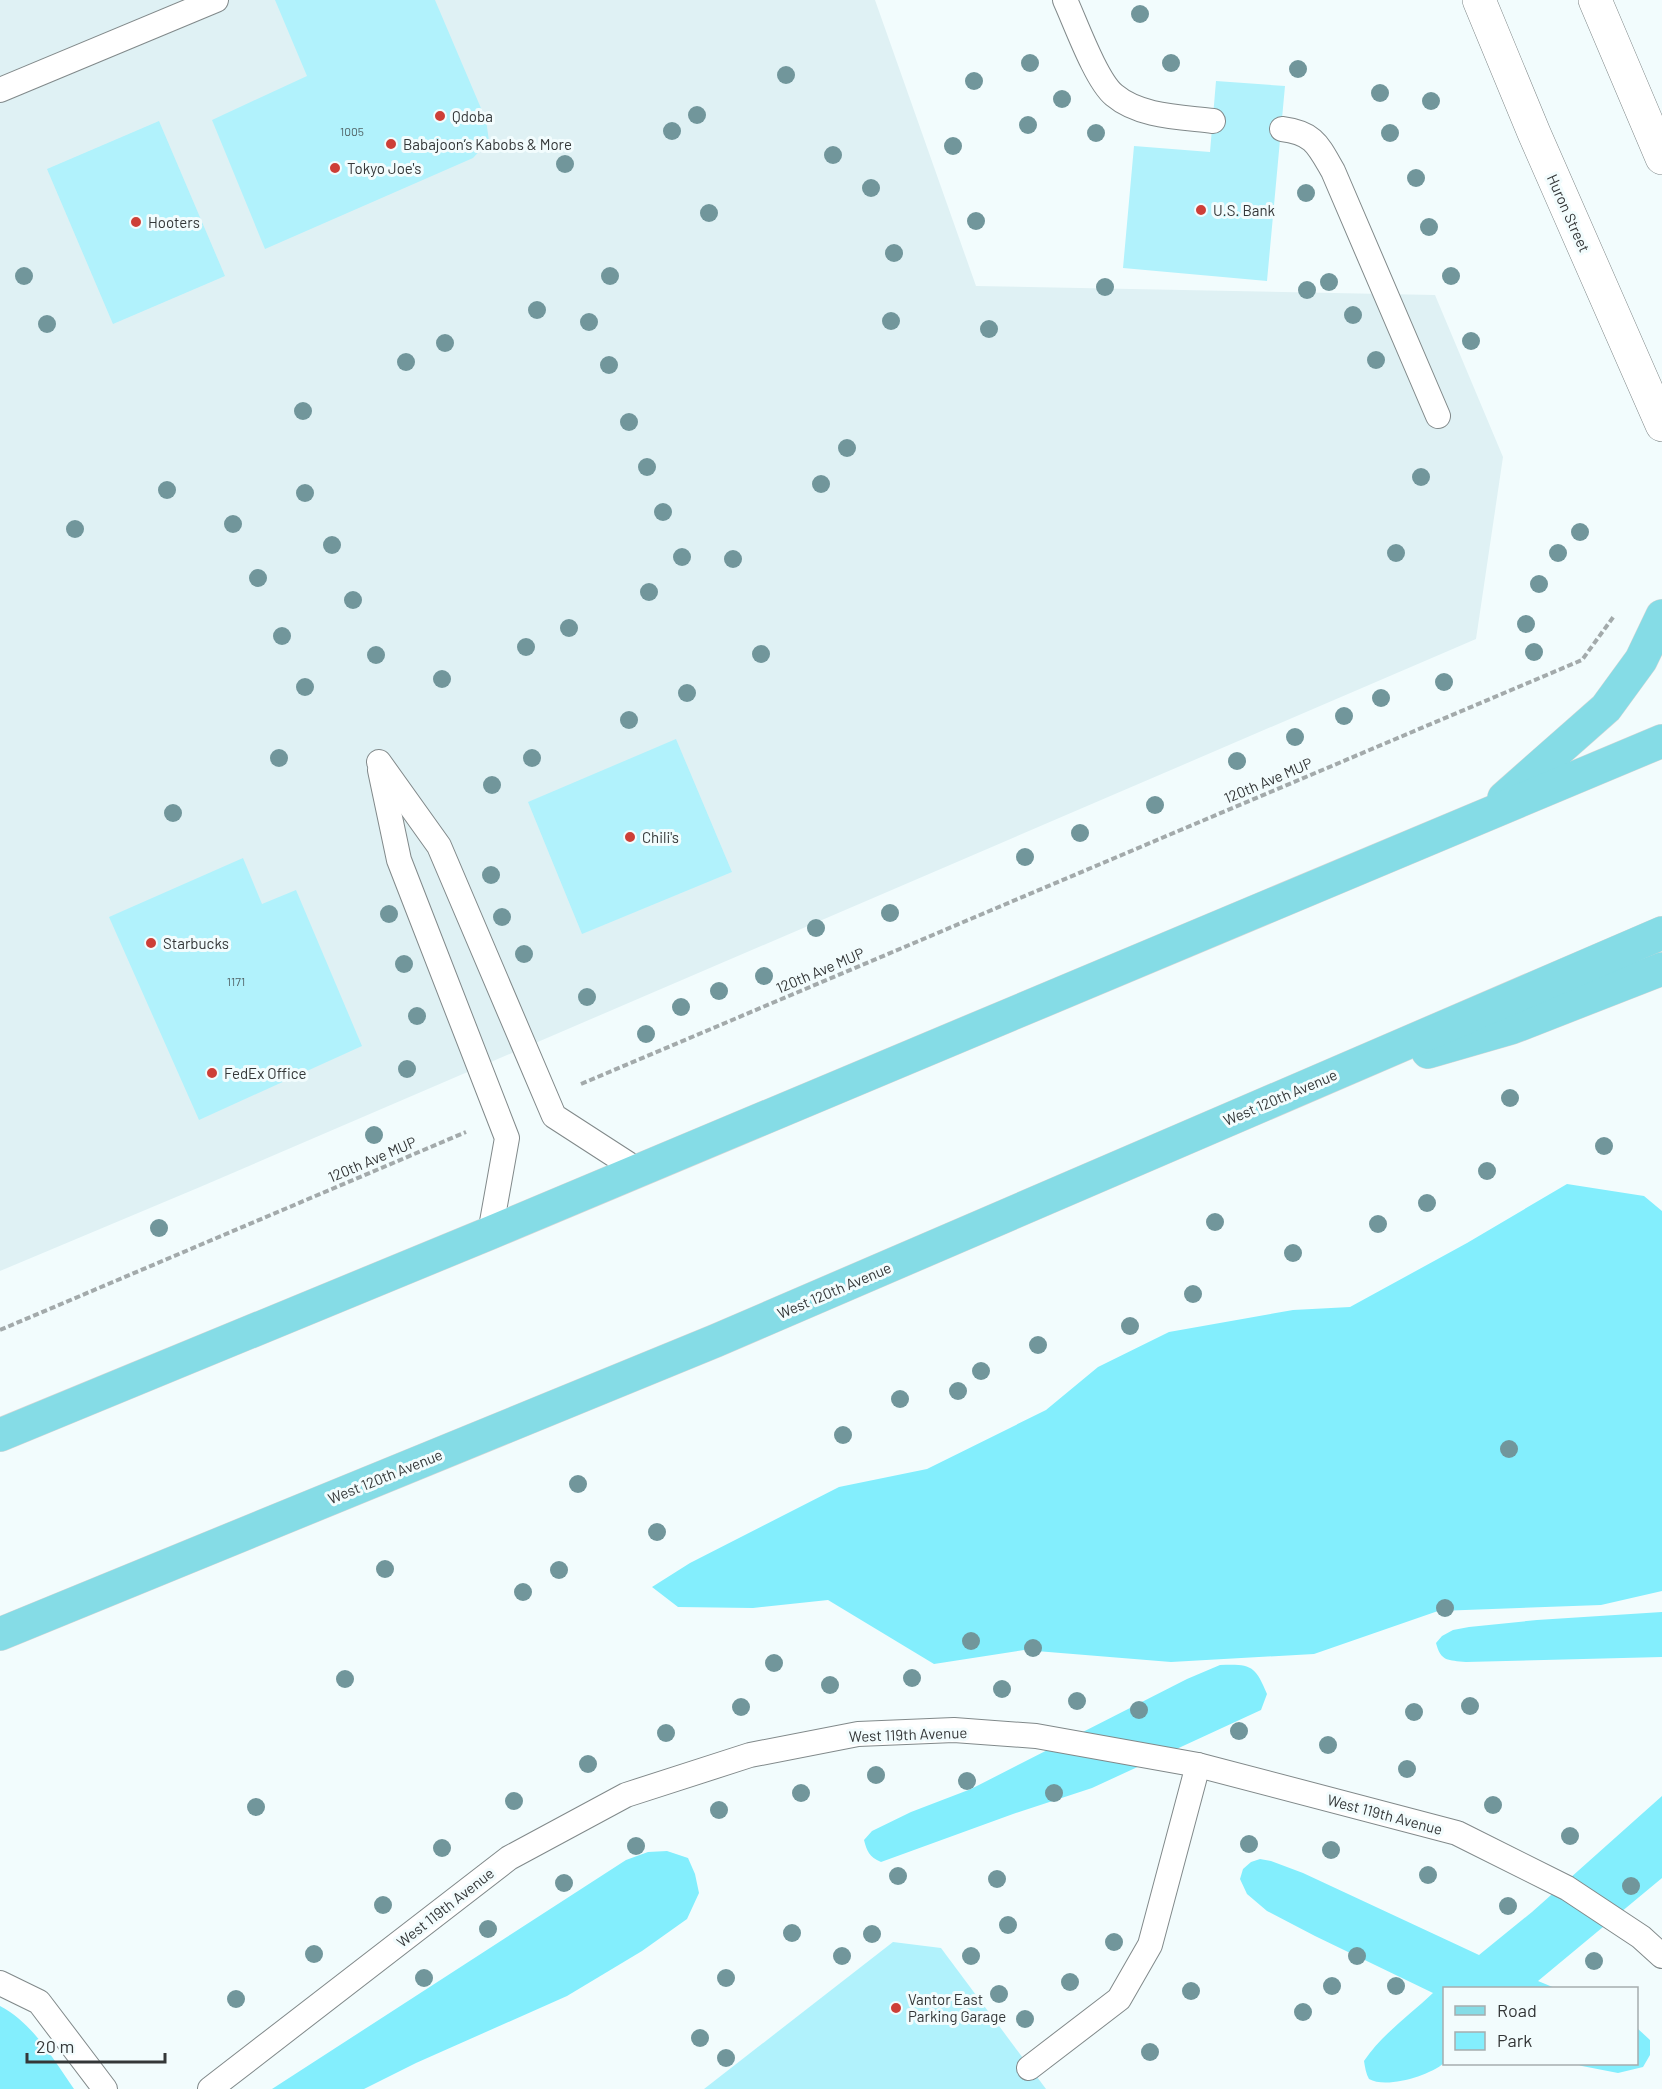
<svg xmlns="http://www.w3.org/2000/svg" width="1662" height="2089" font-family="Barlow,sans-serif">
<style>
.built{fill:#dff1f4}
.green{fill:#83eefd}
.building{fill:#b1f2fc}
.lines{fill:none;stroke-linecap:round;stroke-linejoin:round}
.service-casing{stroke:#81898a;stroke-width:26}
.secondary-casing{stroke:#81898a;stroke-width:34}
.primary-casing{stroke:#d6d7d7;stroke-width:34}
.path{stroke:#a3aaab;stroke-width:4;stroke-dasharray:6 3;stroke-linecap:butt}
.service{stroke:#fff;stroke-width:24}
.secondary{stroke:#fff;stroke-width:33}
.primary{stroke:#85dce6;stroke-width:33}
.tree{fill:#71969b}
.poi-dot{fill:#cd3f37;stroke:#f2fcfd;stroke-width:2}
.labels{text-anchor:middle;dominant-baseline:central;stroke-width:6;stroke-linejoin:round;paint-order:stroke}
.number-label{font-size:12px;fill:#536669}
.poi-label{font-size:15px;fill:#343738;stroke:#f2fcfd;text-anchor:start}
.street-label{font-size:15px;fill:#343738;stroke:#f2fcfd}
</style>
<rect width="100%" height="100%" fill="#f2fcfd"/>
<polygon class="built" points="0,0 875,0 976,286 1435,295 1503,457 1476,639 200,1187 0,1271"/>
<g class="green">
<polygon points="1567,1184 1644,1196 1662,1211 1662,1591 1601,1605 1438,1611 1314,1654 1171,1662 1024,1650 934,1664 828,1600 753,1608 678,1607 652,1587 690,1563 839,1487 927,1469 1046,1410 1098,1367 1169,1332 1293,1310 1350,1307 1467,1243"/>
<path d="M1662,1612V1657L1466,1662C1448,1660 1441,1662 1436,1643L1442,1636L1453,1630L1469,1627L1537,1620Z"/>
<path d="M1220,1665C1251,1664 1255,1665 1267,1694L1261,1710L1092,1788L1013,1814L881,1862C869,1857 867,1851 864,1840L872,1831L911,1812L971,1789L1187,1679Z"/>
<path d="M1662,1796V1878L1538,1981L1555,1988H1444V2063C1429,2076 1386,2089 1369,2079C1366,2074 1365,2067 1364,2061C1382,2034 1410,2015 1433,1993L1315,1936L1267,1911L1247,1894L1240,1879L1243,1869L1251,1862L1260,1859L1271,1861L1303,1873L1479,1955L1532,1912Z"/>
<polygon points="667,1851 688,1858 695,1874 699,1893 687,1919 642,1951 567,1996 416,2063 364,2089 272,2089 626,1860 648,1852"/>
<path d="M0,2006C34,2024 53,2059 74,2089H0Z"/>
<polygon points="1637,2028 1650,2040 1650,2055 1643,2067 1618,2073 1582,2066 1576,2064 1636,2064"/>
</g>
<g class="building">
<polygon points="275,0 435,0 486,120 489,141 473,158 265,249 212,120 307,76"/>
<polygon points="1216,81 1285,86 1267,281 1123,268 1134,146 1210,152"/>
<polygon points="159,121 225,276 113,324 47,169"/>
<polygon points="676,739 732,872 582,934 528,802"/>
<polygon points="243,858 262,904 296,890 362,1046 199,1120 109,917"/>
<polygon points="893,1942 941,1948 1046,2089 704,2089"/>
</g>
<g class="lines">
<g class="service-casing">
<g id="service">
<path d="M1065,0C1076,24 1096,80 1114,95C1140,117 1181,117 1213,121"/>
<polyline points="0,90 216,0"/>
<path d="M1282,129C1314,133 1318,145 1333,171L1438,416"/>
<polyline points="379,762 439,846 554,1116 639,1171"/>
<polyline points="380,770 399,860 507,1138 490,1233"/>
<polyline points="0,1983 39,2002 105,2089"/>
<polyline points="1029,2068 1119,1999 1150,1945 1198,1765"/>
<polyline points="210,2089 509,1858 626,1795 750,1755 858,1734 954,1730 1036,1736 1198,1765 1457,1833 1567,1888 1641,1937 1662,1956"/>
</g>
</g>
<g class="secondary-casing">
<g id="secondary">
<polyline points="1479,0 1534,133 1662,425"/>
<polyline points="1595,0 1662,158"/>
</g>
</g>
<g class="primary-casing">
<g id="primary">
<polyline points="1504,798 1606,708 1641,660 1662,616"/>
<polyline points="1428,1052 1511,1028 1662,969"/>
<polyline points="0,1435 490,1233 1662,741"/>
<polyline points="0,1634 715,1341 1662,933"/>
</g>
</g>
<g class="path">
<polyline points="581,1084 1582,660 1614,616"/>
<polyline points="0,1330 466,1132"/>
</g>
<use href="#service" class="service"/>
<use href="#secondary" class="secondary"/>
<use href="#primary" class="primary"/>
</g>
<g class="tree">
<circle cx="1140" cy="14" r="9"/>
<circle cx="1030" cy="63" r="9"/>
<circle cx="1171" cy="63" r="9"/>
<circle cx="1298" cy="69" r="9"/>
<circle cx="786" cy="75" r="9"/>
<circle cx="974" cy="81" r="9"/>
<circle cx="1380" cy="93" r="9"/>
<circle cx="1062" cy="99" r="9"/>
<circle cx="1431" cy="101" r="9"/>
<circle cx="697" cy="115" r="9"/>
<circle cx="1028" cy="125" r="9"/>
<circle cx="672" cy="131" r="9"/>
<circle cx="1096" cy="133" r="9"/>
<circle cx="1390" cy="133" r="9"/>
<circle cx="953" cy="146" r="9"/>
<circle cx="833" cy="155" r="9"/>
<circle cx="565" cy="164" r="9"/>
<circle cx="1416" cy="178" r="9"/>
<circle cx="871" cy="188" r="9"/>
<circle cx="1306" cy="193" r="9"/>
<circle cx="709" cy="213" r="9"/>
<circle cx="976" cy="221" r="9"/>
<circle cx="1429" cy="227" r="9"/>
<circle cx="894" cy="253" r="9"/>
<circle cx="24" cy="276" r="9"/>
<circle cx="610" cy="276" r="9"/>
<circle cx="1451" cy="276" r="9"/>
<circle cx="1329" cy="282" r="9"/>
<circle cx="1105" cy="287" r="9"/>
<circle cx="1307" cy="290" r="9"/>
<circle cx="537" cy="310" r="9"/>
<circle cx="1353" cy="315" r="9"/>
<circle cx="891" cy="321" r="9"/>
<circle cx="589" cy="322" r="9"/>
<circle cx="47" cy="324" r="9"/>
<circle cx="989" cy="329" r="9"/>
<circle cx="1471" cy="341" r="9"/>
<circle cx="445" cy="343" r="9"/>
<circle cx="1376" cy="360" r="9"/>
<circle cx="406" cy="362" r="9"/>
<circle cx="609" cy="365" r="9"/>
<circle cx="303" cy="411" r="9"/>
<circle cx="629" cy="422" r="9"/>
<circle cx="847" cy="448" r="9"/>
<circle cx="647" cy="467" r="9"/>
<circle cx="1421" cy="477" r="9"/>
<circle cx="821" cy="484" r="9"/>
<circle cx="167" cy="490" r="9"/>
<circle cx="305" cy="493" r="9"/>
<circle cx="663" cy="512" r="9"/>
<circle cx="233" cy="524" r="9"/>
<circle cx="75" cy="529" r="9"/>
<circle cx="1580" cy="532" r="9"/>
<circle cx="332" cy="545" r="9"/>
<circle cx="1396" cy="553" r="9"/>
<circle cx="1558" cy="553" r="9"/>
<circle cx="682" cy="557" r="9"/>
<circle cx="733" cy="559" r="9"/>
<circle cx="258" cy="578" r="9"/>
<circle cx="1539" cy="584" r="9"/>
<circle cx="649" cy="592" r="9"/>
<circle cx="353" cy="600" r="9"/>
<circle cx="1526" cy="624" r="9"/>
<circle cx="569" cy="628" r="9"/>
<circle cx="282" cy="636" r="9"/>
<circle cx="526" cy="647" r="9"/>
<circle cx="1534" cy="652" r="9"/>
<circle cx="761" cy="654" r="9"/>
<circle cx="376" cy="655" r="9"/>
<circle cx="442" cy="679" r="9"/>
<circle cx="1444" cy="682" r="9"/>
<circle cx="305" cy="687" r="9"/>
<circle cx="687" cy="693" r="9"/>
<circle cx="1381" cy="698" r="9"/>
<circle cx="1344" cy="716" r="9"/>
<circle cx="629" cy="720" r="9"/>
<circle cx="1295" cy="737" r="9"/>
<circle cx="279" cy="758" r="9"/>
<circle cx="532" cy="758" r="9"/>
<circle cx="1237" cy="761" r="9"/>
<circle cx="492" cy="785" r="9"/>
<circle cx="1155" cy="805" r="9"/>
<circle cx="173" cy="813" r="9"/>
<circle cx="1080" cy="833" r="9"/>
<circle cx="1025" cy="857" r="9"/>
<circle cx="491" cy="875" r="9"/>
<circle cx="890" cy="913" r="9"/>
<circle cx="389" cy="914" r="9"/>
<circle cx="502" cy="917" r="9"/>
<circle cx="816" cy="928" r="9"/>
<circle cx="524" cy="954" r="9"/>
<circle cx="404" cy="964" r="9"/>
<circle cx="764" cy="976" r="9"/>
<circle cx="719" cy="991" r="9"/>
<circle cx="587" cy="997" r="9"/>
<circle cx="681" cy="1007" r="9"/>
<circle cx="417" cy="1016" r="9"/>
<circle cx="646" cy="1034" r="9"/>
<circle cx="407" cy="1069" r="9"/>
<circle cx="1510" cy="1098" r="9"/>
<circle cx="374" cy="1135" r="9"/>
<circle cx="1604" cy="1146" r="9"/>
<circle cx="1487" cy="1171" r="9"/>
<circle cx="1427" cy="1203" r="9"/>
<circle cx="1215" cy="1222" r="9"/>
<circle cx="1378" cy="1224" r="9"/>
<circle cx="159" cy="1228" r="9"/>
<circle cx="1293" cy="1253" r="9"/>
<circle cx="1193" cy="1294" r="9"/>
<circle cx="1130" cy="1326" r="9"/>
<circle cx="1038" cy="1345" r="9"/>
<circle cx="981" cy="1371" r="9"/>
<circle cx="958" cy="1391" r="9"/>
<circle cx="900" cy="1399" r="9"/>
<circle cx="843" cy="1435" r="9"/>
<circle cx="1509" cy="1449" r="9"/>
<circle cx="578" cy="1484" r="9"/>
<circle cx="657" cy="1532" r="9"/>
<circle cx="385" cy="1569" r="9"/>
<circle cx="559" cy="1570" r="9"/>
<circle cx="523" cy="1592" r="9"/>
<circle cx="1445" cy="1608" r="9"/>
<circle cx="971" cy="1641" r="9"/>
<circle cx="1033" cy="1648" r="9"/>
<circle cx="774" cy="1663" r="9"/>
<circle cx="912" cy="1678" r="9"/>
<circle cx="345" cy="1679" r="9"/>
<circle cx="830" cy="1685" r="9"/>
<circle cx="1002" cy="1689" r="9"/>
<circle cx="1077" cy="1701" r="9"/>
<circle cx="1470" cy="1706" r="9"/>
<circle cx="741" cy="1707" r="9"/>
<circle cx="1139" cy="1710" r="9"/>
<circle cx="1414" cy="1712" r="9"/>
<circle cx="1239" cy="1731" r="9"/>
<circle cx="666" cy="1733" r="9"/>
<circle cx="1328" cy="1745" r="9"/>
<circle cx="588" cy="1764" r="9"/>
<circle cx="1407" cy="1769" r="9"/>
<circle cx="876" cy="1775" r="9"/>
<circle cx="967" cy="1781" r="9"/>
<circle cx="801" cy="1793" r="9"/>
<circle cx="1054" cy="1793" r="9"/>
<circle cx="514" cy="1801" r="9"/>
<circle cx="1493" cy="1805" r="9"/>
<circle cx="256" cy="1807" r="9"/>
<circle cx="719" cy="1810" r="9"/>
<circle cx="1570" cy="1836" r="9"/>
<circle cx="1249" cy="1844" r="9"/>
<circle cx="636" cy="1846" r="9"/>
<circle cx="442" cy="1848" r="9"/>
<circle cx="1331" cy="1850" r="9"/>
<circle cx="1428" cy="1875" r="9"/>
<circle cx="898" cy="1876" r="9"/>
<circle cx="997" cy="1879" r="9"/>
<circle cx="564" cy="1883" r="9"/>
<circle cx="1631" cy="1886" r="9"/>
<circle cx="383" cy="1905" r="9"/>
<circle cx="1508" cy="1906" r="9"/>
<circle cx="1008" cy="1925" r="9"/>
<circle cx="488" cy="1929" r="9"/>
<circle cx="792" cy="1933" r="9"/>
<circle cx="872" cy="1934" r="9"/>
<circle cx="1114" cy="1942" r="9"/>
<circle cx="314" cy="1954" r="9"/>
<circle cx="842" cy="1956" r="9"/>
<circle cx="971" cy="1956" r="9"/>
<circle cx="1357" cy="1956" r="9"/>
<circle cx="1594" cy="1961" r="9"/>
<circle cx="424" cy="1978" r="9"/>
<circle cx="726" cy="1978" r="9"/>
<circle cx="1070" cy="1982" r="9"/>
<circle cx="1332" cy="1986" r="9"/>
<circle cx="1396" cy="1986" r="9"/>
<circle cx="1191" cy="1991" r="9"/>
<circle cx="999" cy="1994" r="9"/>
<circle cx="236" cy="1999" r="9"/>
<circle cx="1303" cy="2012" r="9"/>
<circle cx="1025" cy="2019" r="9"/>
<circle cx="700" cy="2038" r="9"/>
<circle cx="1150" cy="2052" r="9"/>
<circle cx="726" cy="2058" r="9"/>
</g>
<g class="poi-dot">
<circle cx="440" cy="116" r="6"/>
<circle cx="391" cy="144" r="6"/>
<circle cx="335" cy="168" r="6"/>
<circle cx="1201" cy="210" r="6"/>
<circle cx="136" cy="222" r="6"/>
<circle cx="630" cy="837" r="6"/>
<circle cx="151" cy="943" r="6"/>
<circle cx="212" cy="1073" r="6"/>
<circle cx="896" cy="2008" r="6"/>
</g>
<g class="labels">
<g class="number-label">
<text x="352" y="131">1005</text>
<text x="236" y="981">1171</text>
</g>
<g class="poi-label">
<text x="452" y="116">Qdoba</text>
<text x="403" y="144">Babajoon’s Kabobs &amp; More</text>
<text x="347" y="168">Tokyo Joe's</text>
<text x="1213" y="210">U.S. Bank</text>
<text x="148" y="222">Hooters</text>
<text x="642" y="837">Chili's</text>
<text x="163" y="943">Starbucks</text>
<text x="224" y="1073">FedEx Office</text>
<text x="908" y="1999">Vantor East<tspan x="908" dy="17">Parking Garage</tspan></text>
</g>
<g class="street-label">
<text transform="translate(1569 213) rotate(66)">Huron Street</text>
<text transform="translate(1268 780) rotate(-23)">120th Ave MUP</text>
<text transform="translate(820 970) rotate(-23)">120th Ave MUP</text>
<text transform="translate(1280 1097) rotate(-23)">West 120th Avenue</text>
<text transform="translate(372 1159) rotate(-23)">120th Ave MUP</text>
<text transform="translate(834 1290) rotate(-23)">West 120th Avenue</text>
<text transform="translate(385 1476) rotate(-22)">West 120th Avenue</text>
<text transform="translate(908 1734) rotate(-2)">West 119th Avenue</text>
<text transform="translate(1385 1814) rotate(15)">West 119th Avenue</text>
<text transform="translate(445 1907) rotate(-38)">West 119th Avenue</text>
</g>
</g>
<rect x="1443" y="1987" width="195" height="78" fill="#f2fcfd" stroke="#a6adae" stroke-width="1.5"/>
<rect x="1455" y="2006" width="30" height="9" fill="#85dce6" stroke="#a6adae" stroke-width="1.5"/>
<text x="1497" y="2017" font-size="18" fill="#343738">Road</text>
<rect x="1455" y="2032" width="30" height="18" fill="#83eefd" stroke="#a6adae" stroke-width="1.5"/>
<text x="1497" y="2047" font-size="18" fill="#343738">Park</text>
<path d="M27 2053v9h138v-9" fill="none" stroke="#343738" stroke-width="3"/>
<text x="36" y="2053" font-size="18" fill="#343738" stroke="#f2fcfd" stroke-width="4.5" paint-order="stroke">20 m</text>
</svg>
